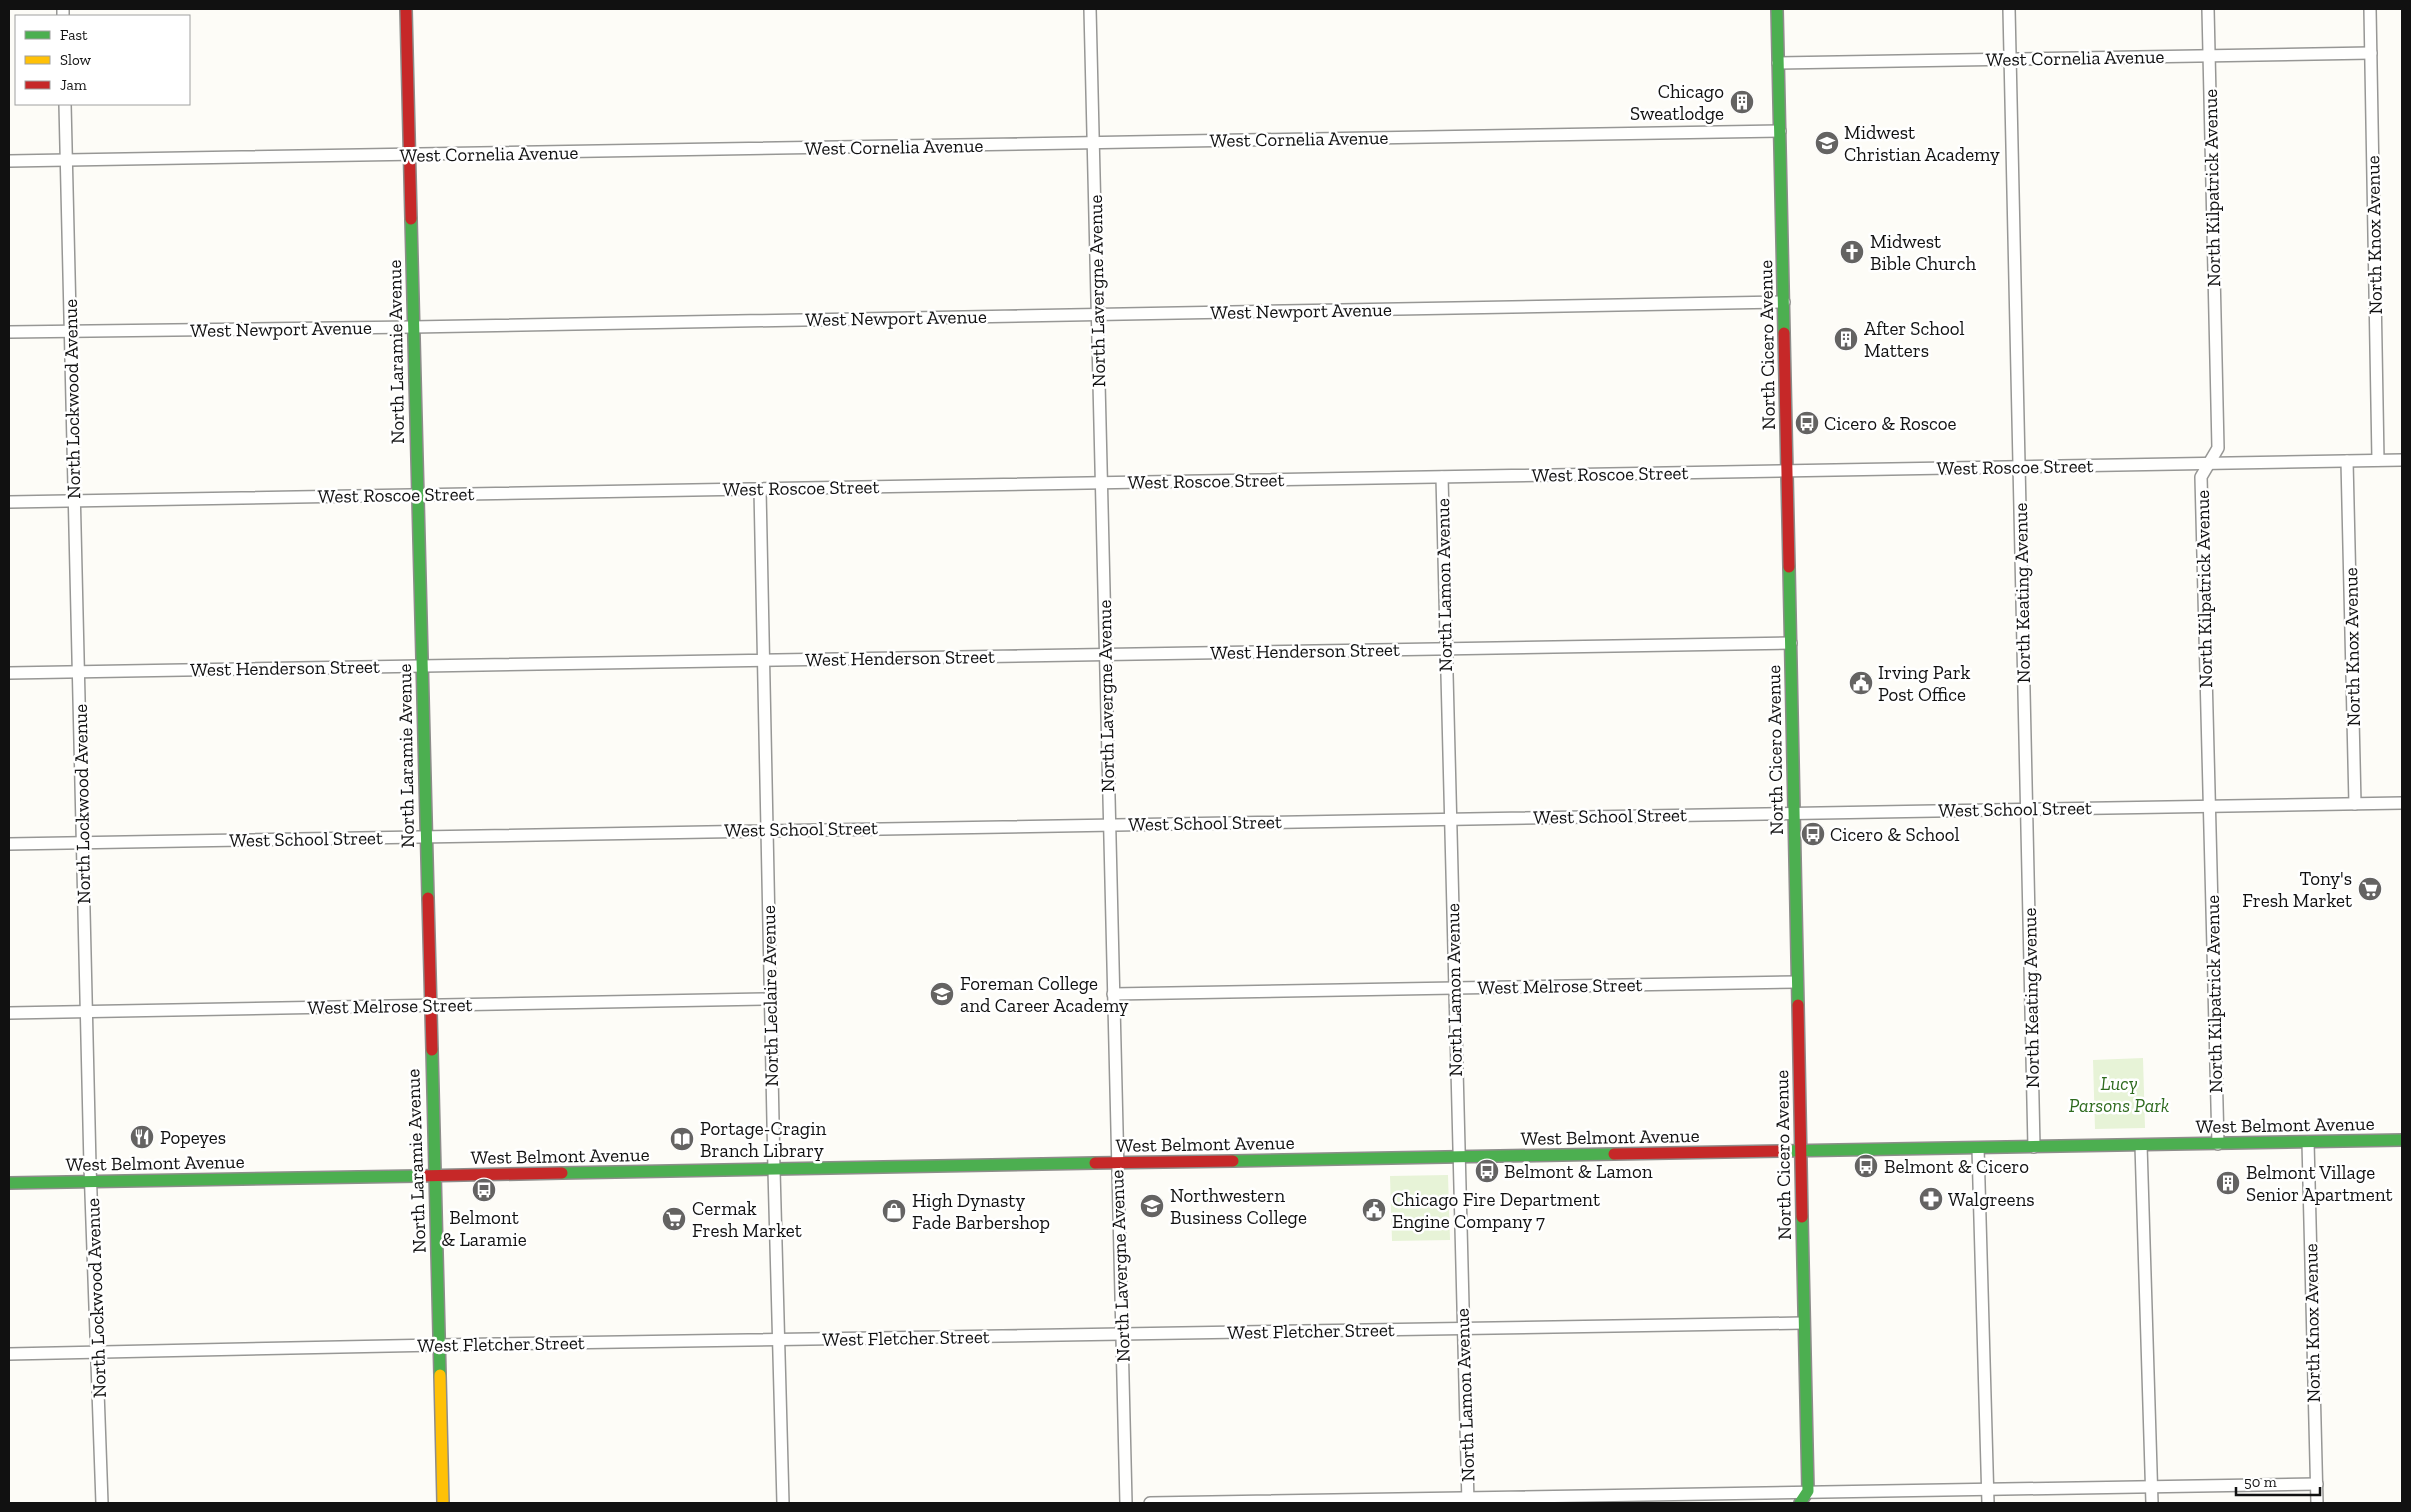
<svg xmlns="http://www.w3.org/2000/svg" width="2411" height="1512" font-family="'Zilla Slab',serif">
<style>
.green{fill:#e7f3d7}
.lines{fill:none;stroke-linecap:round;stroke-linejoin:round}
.street-casing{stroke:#979795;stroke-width:14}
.fast-casing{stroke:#8e8d8b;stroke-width:14}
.slow-casing{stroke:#8e8d8b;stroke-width:14}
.jam-casing{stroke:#8e8d8b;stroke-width:14}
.street{stroke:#fffffe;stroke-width:11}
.fast{stroke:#4caf50;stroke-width:11}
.slow{stroke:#ffc107;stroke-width:11}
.jam{stroke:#c62828;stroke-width:11}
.labels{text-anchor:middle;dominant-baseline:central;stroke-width:5;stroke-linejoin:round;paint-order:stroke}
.street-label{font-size:19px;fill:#111;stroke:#fff}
.poi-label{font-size:19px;fill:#111;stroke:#fff;text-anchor:start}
.park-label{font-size:19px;font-style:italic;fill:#2f6b1f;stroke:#fff}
</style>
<rect width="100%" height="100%" fill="#fdfcf7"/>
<g class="green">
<polygon points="2143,1058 2145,1128 2095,1129 2093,1060"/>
<polygon points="1448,1175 1450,1240 1392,1241 1390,1176"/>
</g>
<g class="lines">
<g class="street-casing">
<g id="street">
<polyline points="63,9 63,16"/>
<polyline points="1090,9 1126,1503"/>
<polyline points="2009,9 2034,1147"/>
<polyline points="2208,9 2218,448 2201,477 2218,1144"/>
<polyline points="2370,9 2378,460"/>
<polyline points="1778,63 2371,53"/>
<polyline points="65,104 90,1166 102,1503"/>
<polyline points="9,161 1780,131"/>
<polyline points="9,332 413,327 1784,302"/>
<polyline points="2347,461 2355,804"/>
<polyline points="1442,477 1468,1503"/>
<polyline points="760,489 774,1170 783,1503"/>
<polyline points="9,502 2402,460"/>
<polyline points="9,673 1791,643"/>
<polyline points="9,844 2402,803"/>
<polyline points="1113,994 1797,982"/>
<polyline points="9,1013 770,999"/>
<polyline points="2308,1142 2317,1503"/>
<polyline points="2141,1145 2152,1503"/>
<polyline points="1978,1148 1988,1503"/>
<polyline points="9,1354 438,1345 1803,1323"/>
<polyline points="1150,1503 2317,1484"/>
</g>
</g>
<g class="fast-casing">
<g id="fast">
<polyline points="1777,9 1784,333"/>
<polyline points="411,219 428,898"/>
<polyline points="1789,567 1798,1005"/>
<polyline points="432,1050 440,1375"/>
<polyline points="1783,1151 2402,1140"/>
<polyline points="1233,1161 1614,1154"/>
<polyline points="562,1173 1095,1163"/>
<polyline points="9,1183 418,1176"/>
<polyline points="1800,1503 1808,1491 1802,1217"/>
</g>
</g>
<g class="slow-casing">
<polyline id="slow" points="440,1375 443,1503"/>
</g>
<g class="jam-casing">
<g id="jam">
<polyline points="406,9 411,219"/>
<polyline points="1784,333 1789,567"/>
<polyline points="428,898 432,1050"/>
<polyline points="1798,1005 1802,1217"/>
<polyline points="1614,1154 1783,1151"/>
<polyline points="1095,1163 1233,1161"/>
<polyline points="418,1176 562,1173"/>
</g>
</g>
<use href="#street" class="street"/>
<use href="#fast" class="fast"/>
<use href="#slow" class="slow"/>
<use href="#jam" class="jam"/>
</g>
<defs>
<g id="building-disc" transform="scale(1.25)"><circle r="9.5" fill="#646362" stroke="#fff"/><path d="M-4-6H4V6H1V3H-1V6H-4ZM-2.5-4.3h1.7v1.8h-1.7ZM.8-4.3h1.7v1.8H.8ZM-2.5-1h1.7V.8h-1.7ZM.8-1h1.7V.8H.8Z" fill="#fff"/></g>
<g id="school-disc" transform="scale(1.25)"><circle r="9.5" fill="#646362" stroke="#fff"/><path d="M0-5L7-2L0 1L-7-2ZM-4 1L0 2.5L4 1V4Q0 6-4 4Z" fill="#fff"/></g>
<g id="church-disc" transform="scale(1.25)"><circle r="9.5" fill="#646362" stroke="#fff"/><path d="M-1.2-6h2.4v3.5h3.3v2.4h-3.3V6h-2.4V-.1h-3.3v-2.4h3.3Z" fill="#fff"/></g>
<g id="bus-disc" transform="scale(1.25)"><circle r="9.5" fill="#646362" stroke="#fff"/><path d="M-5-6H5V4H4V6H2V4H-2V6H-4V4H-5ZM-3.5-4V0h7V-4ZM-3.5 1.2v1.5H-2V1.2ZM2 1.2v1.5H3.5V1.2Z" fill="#fff"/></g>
<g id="civic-disc" transform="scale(1.25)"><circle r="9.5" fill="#646362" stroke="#fff"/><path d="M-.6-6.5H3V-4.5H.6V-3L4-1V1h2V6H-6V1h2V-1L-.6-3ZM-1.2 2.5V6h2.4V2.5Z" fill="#fff"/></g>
<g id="supermarket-disc" transform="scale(1.25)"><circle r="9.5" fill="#646362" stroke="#fff"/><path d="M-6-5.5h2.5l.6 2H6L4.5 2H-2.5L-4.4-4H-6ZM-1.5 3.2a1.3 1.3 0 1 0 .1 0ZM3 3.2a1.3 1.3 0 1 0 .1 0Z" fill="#fff"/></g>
<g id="restaurant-disc" transform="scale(1.25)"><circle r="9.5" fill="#646362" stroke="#fff"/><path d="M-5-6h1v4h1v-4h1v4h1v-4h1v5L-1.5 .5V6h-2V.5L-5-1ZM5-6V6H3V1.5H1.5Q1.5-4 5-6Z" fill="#fff"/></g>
<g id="library-disc" transform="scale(1.25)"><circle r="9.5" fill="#646362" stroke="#fff"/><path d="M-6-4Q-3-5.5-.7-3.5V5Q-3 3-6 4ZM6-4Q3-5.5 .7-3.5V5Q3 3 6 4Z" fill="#fff"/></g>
<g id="pharmacy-disc" transform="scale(1.25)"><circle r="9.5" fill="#646362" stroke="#fff"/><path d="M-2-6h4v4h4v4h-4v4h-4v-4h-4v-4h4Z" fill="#fff"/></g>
<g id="shop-disc" transform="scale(1.25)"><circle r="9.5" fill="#646362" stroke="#fff"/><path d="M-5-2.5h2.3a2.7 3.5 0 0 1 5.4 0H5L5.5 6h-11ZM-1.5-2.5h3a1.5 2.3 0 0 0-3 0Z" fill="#fff"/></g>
</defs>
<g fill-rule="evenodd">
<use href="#building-disc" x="1742" y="102"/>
<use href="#school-disc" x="1827" y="143"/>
<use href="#church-disc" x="1852" y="252"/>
<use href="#building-disc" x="1846" y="339"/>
<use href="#bus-disc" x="1807" y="423"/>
<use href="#civic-disc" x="1861" y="683"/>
<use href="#bus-disc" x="1813" y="834"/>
<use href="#supermarket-disc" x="2370" y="889"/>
<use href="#school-disc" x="942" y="994"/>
<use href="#restaurant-disc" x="142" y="1137"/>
<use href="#library-disc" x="682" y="1139"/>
<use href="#bus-disc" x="1866" y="1166"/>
<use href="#bus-disc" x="1487" y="1171"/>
<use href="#building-disc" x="2228" y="1183"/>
<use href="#bus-disc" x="484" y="1190"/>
<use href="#pharmacy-disc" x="1931" y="1199"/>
<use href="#school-disc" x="1152" y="1206"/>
<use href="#civic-disc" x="1374" y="1210"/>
<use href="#shop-disc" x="894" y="1211"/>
<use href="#supermarket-disc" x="674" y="1219"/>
</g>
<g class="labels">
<g class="street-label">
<text transform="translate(2075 58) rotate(-1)">West Cornelia Avenue</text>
<text transform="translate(1299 139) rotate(-1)">West Cornelia Avenue</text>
<text transform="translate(894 147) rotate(-1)">West Cornelia Avenue</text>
<text transform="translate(489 154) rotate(-1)">West Cornelia Avenue</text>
<text transform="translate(2212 188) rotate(-91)">North Kilpatrick Avenue</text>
<text transform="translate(2374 235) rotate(-91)">North Knox Avenue</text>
<text transform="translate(1097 291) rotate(-91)">North Lavergne Avenue</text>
<text transform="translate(1301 311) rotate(-1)">West Newport Avenue</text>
<text transform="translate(896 318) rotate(-1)">West Newport Avenue</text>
<text transform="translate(281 329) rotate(-1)">West Newport Avenue</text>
<text transform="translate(1767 345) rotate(-91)">North Cicero Avenue</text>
<text transform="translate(396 352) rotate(-91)">North Laramie Avenue</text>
<text transform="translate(72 399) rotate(-91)">North Lockwood Avenue</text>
<text transform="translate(2015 467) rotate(-1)">West Roscoe Street</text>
<text transform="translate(1610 474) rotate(-1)">West Roscoe Street</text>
<text transform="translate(1206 481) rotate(-1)">West Roscoe Street</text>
<text transform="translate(801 488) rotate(-1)">West Roscoe Street</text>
<text transform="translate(396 495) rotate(-1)">West Roscoe Street</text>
<text transform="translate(1444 585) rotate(-91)">North Lamon Avenue</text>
<text transform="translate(2204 589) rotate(-91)">North Kilpatrick Avenue</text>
<text transform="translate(2022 593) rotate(-91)">North Keating Avenue</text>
<text transform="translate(2352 647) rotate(-91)">North Knox Avenue</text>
<text transform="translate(1305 651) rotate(-1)">West Henderson Street</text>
<text transform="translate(900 658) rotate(-1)">West Henderson Street</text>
<text transform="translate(285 668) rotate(-1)">West Henderson Street</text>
<text transform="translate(1106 696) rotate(-91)">North Lavergne Avenue</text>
<text transform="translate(1775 750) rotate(-91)">North Cicero Avenue</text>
<text transform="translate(406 756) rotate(-91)">North Laramie Avenue</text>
<text transform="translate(82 804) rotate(-91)">North Lockwood Avenue</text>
<text transform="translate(2015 809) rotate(-1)">West School Street</text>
<text transform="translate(1610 816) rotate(-1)">West School Street</text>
<text transform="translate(1205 823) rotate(-1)">West School Street</text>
<text transform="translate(801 829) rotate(-1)">West School Street</text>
<text transform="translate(306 839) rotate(-1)">West School Street</text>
<text transform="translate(1560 986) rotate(-1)">West Melrose Street</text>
<text transform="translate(1454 990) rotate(-91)">North Lamon Avenue</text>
<text transform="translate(2214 994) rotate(-91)">North Kilpatrick Avenue</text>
<text transform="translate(770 996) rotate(-91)">North Leclaire Avenue</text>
<text transform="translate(2031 998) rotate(-91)">North Keating Avenue</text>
<text transform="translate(390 1006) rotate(-1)">West Melrose Street</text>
<text transform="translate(2285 1125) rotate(-1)">West Belmont Avenue</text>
<text transform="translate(1610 1137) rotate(-1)">West Belmont Avenue</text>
<text transform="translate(1205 1144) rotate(-1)">West Belmont Avenue</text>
<text transform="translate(1783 1155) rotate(-91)">North Cicero Avenue</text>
<text transform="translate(560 1156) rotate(-1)">West Belmont Avenue</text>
<text transform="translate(416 1161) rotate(-92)">North Laramie Avenue</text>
<text transform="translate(155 1163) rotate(-1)">West Belmont Avenue</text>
<text transform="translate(1120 1266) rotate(-92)">North Lavergne Avenue</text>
<text transform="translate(96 1298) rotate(-92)">North Lockwood Avenue</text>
<text transform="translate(2312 1323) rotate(-91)">North Knox Avenue</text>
<text transform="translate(1311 1331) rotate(-1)">West Fletcher Street</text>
<text transform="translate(906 1338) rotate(-1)">West Fletcher Street</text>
<text transform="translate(501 1344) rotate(-1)">West Fletcher Street</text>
<text transform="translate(1465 1395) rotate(-92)">North Lamon Avenue</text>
</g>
<g class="poi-label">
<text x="1724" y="91" text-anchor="end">Chicago<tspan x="1724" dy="22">Sweatlodge</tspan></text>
<text x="1844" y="132">Midwest<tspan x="1844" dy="22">Christian Academy</tspan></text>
<text x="1870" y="241">Midwest<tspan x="1870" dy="22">Bible Church</tspan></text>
<text x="1864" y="328">After School<tspan x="1864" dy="22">Matters</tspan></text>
<text x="1824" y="423">Cicero &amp; Roscoe</text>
<text x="1878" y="672">Irving Park<tspan x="1878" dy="22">Post Office</tspan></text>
<text x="1830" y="834">Cicero &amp; School</text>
<text x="2352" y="878" text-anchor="end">Tony's<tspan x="2352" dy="22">Fresh Market</tspan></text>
<text x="960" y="983">Foreman College<tspan x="960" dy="22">and Career Academy</tspan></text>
<text x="700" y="1128">Portage-Cragin<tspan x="700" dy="22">Branch Library</tspan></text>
<text x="160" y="1137">Popeyes</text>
<text x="1884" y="1166">Belmont &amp; Cicero</text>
<text x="1504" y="1171">Belmont &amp; Lamon</text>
<text x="2246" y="1172">Belmont Village<tspan x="2246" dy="22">Senior Apartment</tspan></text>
<text x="1170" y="1195">Northwestern<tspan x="1170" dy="22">Business College</tspan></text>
<text x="1392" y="1199">Chicago Fire Department<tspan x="1392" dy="22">Engine Company 7</tspan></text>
<text x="1948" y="1199">Walgreens</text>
<text x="912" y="1200">High Dynasty<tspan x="912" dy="22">Fade Barbershop</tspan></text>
<text x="692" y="1208">Cermak<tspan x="692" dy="22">Fresh Market</tspan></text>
<text x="484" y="1217" text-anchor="middle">Belmont<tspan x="484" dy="22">&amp; Laramie</tspan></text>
</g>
<g class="park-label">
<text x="2119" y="1083">Lucy<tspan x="2119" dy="22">Parsons Park</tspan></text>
</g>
</g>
<rect width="2411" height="1512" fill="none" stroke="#111111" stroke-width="20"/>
<rect x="15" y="15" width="175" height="90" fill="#ffffff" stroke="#a0a0a0"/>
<rect x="25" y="31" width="25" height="8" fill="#4caf50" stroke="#a0a0a0"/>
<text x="60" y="40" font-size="15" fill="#111111">Fast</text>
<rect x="25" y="56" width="25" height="8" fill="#ffc107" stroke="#a0a0a0"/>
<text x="60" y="65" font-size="15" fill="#111111">Slow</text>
<rect x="25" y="81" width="25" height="8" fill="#c62828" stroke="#a0a0a0"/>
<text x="60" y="90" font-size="15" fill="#111111">Jam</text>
<path d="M2236 1487v8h84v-8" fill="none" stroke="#111111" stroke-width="2.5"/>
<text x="2244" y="1487" font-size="15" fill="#111111" stroke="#ffffff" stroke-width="4" paint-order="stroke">50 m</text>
</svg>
